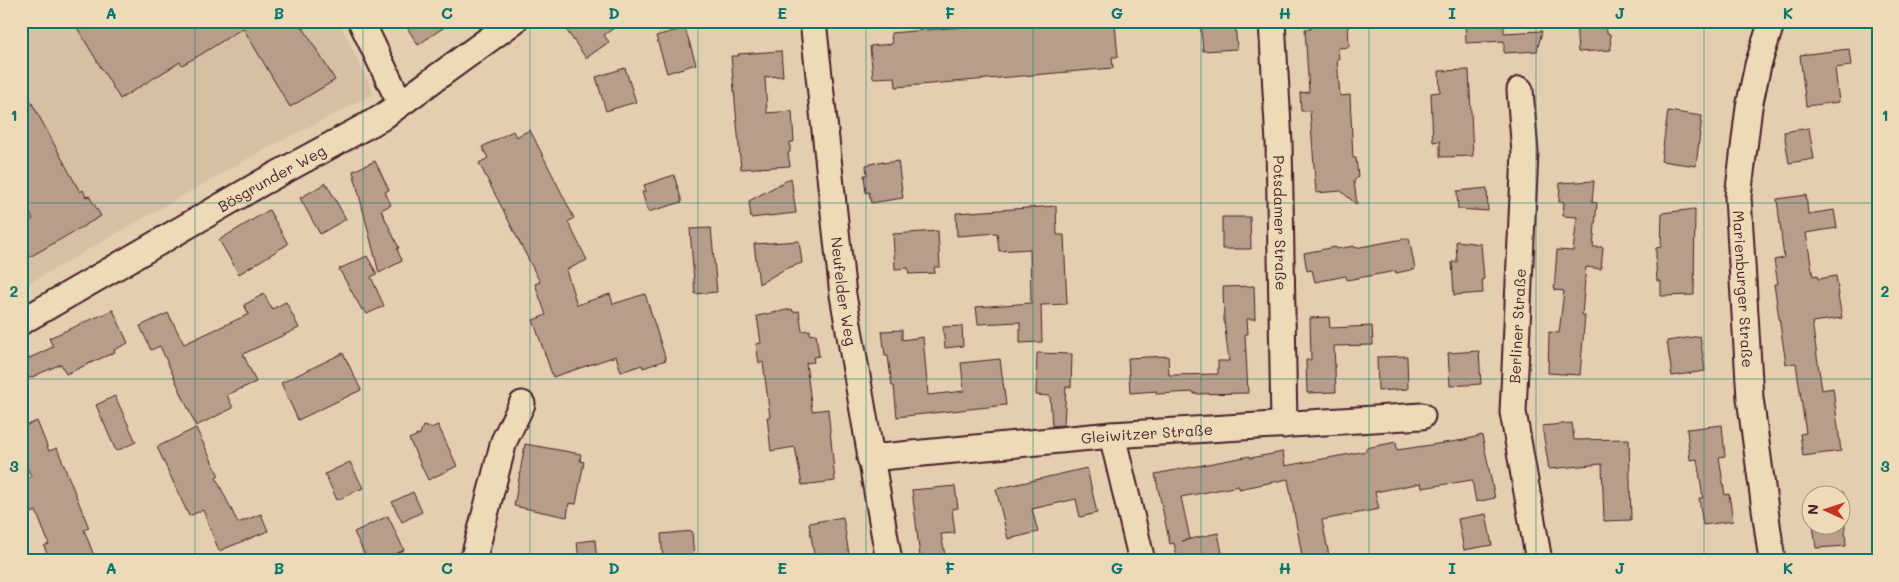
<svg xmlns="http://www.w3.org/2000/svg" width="1899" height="582" font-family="Mali,sans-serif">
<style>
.built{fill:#d6c0a4}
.building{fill:#b89e8a;stroke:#4a1f2b}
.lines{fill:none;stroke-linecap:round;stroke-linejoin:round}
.minor-casing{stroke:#4a1f2b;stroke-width:29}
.minor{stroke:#eddab7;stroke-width:25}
.grid{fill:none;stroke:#0f766e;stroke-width:1;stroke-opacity:0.55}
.labels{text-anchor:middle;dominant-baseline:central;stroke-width:4.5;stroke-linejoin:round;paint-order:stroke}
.street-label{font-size:15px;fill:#4a1f2b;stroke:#eddab7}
.neatline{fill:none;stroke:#0f766e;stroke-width:2}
.grid-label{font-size:16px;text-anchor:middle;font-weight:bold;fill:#0f766e}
</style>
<rect width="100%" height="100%" fill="#e3cfaf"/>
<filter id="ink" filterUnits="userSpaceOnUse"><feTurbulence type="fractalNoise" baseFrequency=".02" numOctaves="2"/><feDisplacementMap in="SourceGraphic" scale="10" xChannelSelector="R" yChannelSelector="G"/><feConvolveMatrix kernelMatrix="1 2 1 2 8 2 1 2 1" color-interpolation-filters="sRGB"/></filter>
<g filter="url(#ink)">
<polygon class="built" points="21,21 339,21 374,94 256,154 21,288"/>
<g class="building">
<polygon points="73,21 299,21 335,80 290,107 243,28 200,55 182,65 180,62 120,99"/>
<polygon points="403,21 453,21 418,45"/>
<polygon points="560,21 624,21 604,35 609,42 586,58"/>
<polygon points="1031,21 1092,21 1092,26 1115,24 1118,57 1112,57 1113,68 896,87 895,77 873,78 870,46 892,44 891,33"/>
<polygon points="1200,21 1235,21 1237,49 1203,51"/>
<polygon points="1311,21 1348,21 1349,47 1338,48 1339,59 1337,59 1340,96 1350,95 1353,158 1356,158 1358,177 1354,181 1357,205 1341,191 1316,193 1310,111 1301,111 1300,93 1309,92 1305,29 1311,29"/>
<polygon points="1465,21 1504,21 1504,33 1542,31 1537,51 1504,53 1504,41 1466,43"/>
<polygon points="1576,21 1606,21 1607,33 1610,34 1611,50 1578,52"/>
<polygon points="685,28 696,64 667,73 656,36"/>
<polygon points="1849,49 1851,66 1835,68 1839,102 1806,106 1800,55"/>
<polygon points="781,51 783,76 765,77 767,113 792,111 794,142 790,142 790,152 788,153 790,166 741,169 731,56 739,56 738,54"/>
<polygon points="625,68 636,102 606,111 596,77"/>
<polygon points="1469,70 1473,156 1440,157 1440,141 1433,142 1431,93 1440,92 1439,71"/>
<polygon points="21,83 80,192 83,190 86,197 89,196 101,216 21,262 21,226 33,219 21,198"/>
<polygon points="1668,111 1702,116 1696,166 1661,161"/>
<polygon points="1809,128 1814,159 1789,163 1784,132"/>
<polygon points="530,130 574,218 568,222 587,260 566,270 577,305 610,294 613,304 645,294 666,360 643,368 642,365 621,372 616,356 553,377 533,320 546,315 535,284 540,282 479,163 488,158 482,147 513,131 516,137"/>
<polygon points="375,161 389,190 385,192 391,205 381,210 399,248 397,249 402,261 379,273 353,171"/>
<polygon points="883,161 883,163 898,161 903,198 871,203 869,192 866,193 864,175 867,175 866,165"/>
<polygon points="674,175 682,202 648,212 642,192 646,191 644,185"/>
<polygon points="791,178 796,213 751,218 749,201"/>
<polygon points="1594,181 1592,202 1597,203 1593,247 1603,247 1601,269 1586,267 1582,315 1585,315 1580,375 1548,373 1549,332 1559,333 1564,291 1554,290 1557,250 1573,251 1577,217 1563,216 1564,202 1559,202 1560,183"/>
<polygon points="326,183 346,219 320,234 300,198"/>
<polygon points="1487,188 1488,211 1458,209 1457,191"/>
<polygon points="1806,195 1808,214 1834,210 1837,228 1806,233 1813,276 1817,275 1818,279 1836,276 1839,295 1838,295 1842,318 1812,322 1822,390 1833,388 1841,451 1803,456 1800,434 1806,433 1796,363 1786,364 1774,284 1778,284 1774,260 1784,258 1777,199"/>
<polygon points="1056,206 1057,235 1064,235 1067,304 1041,305 1042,342 1020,343 1020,322 978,324 976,307 1031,303 1030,249 999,251 997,233 957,236 956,213"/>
<polygon points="1695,209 1694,295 1661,296 1661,281 1657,281 1656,265 1656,248 1661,247 1662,213"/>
<polygon points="269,210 288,244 239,274 219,240"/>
<polygon points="1222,217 1250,217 1251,249 1222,249"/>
<polygon points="711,228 717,292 695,294 690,229"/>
<polygon points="938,231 940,267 934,267 935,273 909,274 908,268 895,269 893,234"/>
<polygon points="1409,238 1415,269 1396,273 1396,271 1347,280 1346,276 1315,282 1312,270 1307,271 1304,253 1336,247 1337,249 1354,246 1355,248"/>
<polygon points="799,241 802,263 785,269 759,284 754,244"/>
<polygon points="1456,241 1481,244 1484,279 1482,279 1483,293 1454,295 1452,262 1457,262"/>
<polygon points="367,256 377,274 371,277 384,306 367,314 364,309 362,310 339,269"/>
<polygon points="1254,286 1255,319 1247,319 1248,334 1245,334 1248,393 1194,394 1194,392 1156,394 1157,391 1130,393 1128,358 1168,356 1169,375 1218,374 1218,361 1229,361 1224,320 1223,287"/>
<polygon points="264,294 272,309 286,302 299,328 243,354 256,382 227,395 233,408 196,426 160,346 151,350 140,326 168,313 184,344 249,314 244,305"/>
<polygon points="792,309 793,312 799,311 802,331 810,330 810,335 816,334 819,356 813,357 814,362 806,363 812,411 828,409 835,481 802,485 795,447 771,451 767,417 770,417 763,362 759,363 756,344 761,343 757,316"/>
<polygon points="113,310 128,343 114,350 115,352 66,374 61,364 21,382 21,362 53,347 49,338"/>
<polygon points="1329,317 1330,328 1372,326 1373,345 1334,346 1336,392 1307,393 1306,360 1311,360 1310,318"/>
<polygon points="962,326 963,346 945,348 943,327"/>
<polygon points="902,330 902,340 923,337 928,395 964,391 961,363 1000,359 1006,405 897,417 894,386 892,386 888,356 885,356 882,331"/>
<polygon points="1700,336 1705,371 1672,376 1667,341"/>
<polygon points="1479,351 1481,384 1450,386 1448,353"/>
<polygon points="343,353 361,390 298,420 281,383"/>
<polygon points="1037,353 1072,354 1071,387 1066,387 1064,425 1052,426 1050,396 1036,395"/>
<polygon points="1407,356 1408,389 1378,391 1377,357"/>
<polygon points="115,396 136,442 116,451 96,405"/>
<polygon points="37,421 49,451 57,448 89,528 84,530 96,561 50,561 44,546 49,544 36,511 32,513 21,487 21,481 31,477 21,453 21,428"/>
<polygon points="1572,423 1574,440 1629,439 1631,520 1604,521 1602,464 1549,469 1542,426"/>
<polygon points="438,425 457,466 428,480 409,439 420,434 423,426 431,428"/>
<polygon points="1722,425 1725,456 1719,457 1725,495 1729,494 1733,521 1703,525 1699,498 1703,498 1697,459 1690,460 1687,429"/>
<polygon points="196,428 219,476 216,478 238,523 261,514 268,531 219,551 203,510 189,516 157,447"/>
<polygon points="1482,435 1495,498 1476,502 1472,480 1422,488 1421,483 1375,492 1379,509 1322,520 1330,561 1303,561 1288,479 1239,489 1239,486 1181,497 1190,539 1182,541 1218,533 1222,553 1208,556 1209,561 1178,561 1174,543 1170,544 1155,474 1250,456 1250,458 1283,452 1285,466 1366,451 1366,448 1396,442 1397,450 1464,440"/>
<polygon points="525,444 581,454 580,461 584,462 576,504 569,503 567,517 514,506"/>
<polygon points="350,462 363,488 337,500 325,474"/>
<polygon points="1087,468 1097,513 1080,517 1076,499 1032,509 1038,532 1008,539 996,489"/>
<polygon points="955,486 958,508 952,509 955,533 941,534 946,561 925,561 924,556 920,557 912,490"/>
<polygon points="413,492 422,512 402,522 392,502"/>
<polygon points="1843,492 1846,546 1816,548 1813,524 1842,524 1842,494 1814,494"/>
<polygon points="1486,514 1492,545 1464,550 1458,519"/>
<polygon points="388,516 404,550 380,561 368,561 354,532"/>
<polygon points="843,517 850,561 815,561 809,523"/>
<polygon points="692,531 694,560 663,561 661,534"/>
<polygon points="595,540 597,561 579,561 577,542"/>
</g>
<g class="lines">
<g class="minor-casing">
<g id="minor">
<polyline points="361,21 400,103"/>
<path id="s1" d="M813,21L843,295L889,561"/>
<path id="s2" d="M1272,21L1279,143L1284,425"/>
<path id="s3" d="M1772,21L1758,65L1749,107L1738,197L1750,398L1772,561"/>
<polyline points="1520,90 1525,153 1513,412 1539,561"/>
<path id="s4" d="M21,322L263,182L381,118L514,21"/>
<polyline points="1112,435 1142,561"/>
<path id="s5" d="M870,458L1112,435L1422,416"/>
<polyline points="473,561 504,441 522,404"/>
</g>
</g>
<use href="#minor" class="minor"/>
</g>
</g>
<path class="grid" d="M195,21V561M363,21V561M530,21V561M698,21V561M866,21V561M1033,21V561M1201,21V561M1369,21V561M1536,21V561M1704,21V561M21,203H1878M21,379H1878"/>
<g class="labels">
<g class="street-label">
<text stroke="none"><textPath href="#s4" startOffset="289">Bösgrunder Weg</textPath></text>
<text stroke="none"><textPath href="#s2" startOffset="202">Potsdamer Straße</textPath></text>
<text stroke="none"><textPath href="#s3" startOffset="272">Marienburger Straße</textPath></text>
<text stroke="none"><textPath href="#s1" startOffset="272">Neufelder Weg</textPath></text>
<text transform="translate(1517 326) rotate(-87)">Berliner Straße</text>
<text stroke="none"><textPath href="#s5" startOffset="278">Gleiwitzer Straße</textPath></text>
</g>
</g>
<rect width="1899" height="582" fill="none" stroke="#eddab7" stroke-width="55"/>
<g transform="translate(1826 510) rotate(273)"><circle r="24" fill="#eddab7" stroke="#ac8f7f"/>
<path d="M0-4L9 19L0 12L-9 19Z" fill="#c8321e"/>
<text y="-8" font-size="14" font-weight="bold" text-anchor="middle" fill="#4a1f2b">N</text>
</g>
<rect x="28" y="28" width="1844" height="526" class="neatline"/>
<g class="grid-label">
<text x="111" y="19">A</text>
<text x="279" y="19">B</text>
<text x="447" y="19">C</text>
<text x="614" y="19">D</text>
<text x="782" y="19">E</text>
<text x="950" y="19">F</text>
<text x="1117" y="19">G</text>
<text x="1285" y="19">H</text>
<text x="1452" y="19">I</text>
<text x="1620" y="19">J</text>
<text x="1788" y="19">K</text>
<text x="14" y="121">1</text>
<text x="1885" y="121">1</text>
<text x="14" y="297">2</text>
<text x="1885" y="297">2</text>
<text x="14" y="472">3</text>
<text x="1885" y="472">3</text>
<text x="111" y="574">A</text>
<text x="279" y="574">B</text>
<text x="447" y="574">C</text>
<text x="614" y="574">D</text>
<text x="782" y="574">E</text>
<text x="950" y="574">F</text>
<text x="1117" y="574">G</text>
<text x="1285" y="574">H</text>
<text x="1452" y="574">I</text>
<text x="1620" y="574">J</text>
<text x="1788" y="574">K</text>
</g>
</svg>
